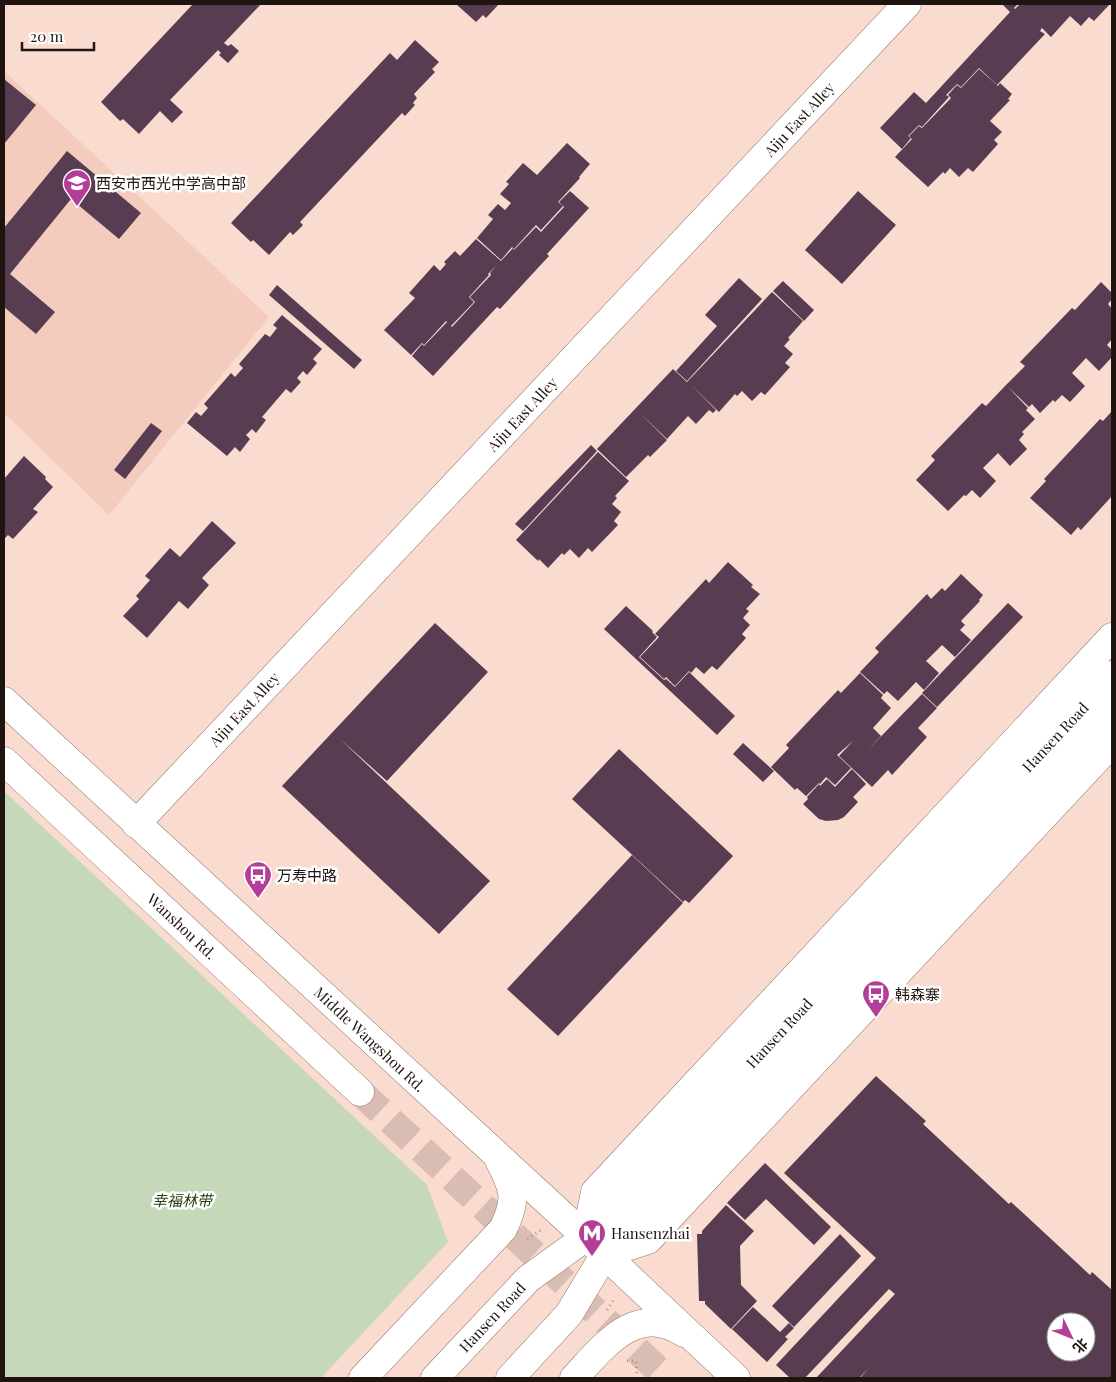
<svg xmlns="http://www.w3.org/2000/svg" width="1116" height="1382" font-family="'Playfair Display','Noto Sans SC',serif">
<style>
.built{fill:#f3ccbd}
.green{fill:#c6d8ba}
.building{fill:#583c51;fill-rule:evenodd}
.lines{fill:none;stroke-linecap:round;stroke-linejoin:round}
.major-tunnel{stroke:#d9bdb2;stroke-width:28;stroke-dasharray:28 14;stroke-linecap:butt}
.minor-casing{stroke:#93776c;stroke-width:29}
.major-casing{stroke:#93776c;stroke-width:29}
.path{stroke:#b0978e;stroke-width:3;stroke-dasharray:1 4;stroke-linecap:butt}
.minor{stroke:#fff;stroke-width:28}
.major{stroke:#fff;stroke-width:28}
.labels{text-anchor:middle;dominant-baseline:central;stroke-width:5;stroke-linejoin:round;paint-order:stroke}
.street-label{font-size:15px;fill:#1f1410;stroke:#fff}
.poi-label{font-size:15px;fill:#1f1410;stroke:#fff;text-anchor:start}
.park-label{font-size:15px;font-style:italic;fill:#253e0c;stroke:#fff}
</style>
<rect width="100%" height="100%" fill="#fadbcf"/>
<polygon class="built" points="4,71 269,317 109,515 4,413"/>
<polygon class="green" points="4,791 427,1185 448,1242 321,1378 4,1378"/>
<g class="building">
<polygon points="193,4 261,4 224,43 228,46 231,44 239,51 228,63 219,55 221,53 218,50 170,100 183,112 172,123 160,111 139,134 123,119 120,121 101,102"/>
<polygon points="456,4 499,4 486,18 483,15 476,22"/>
<polygon points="1005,4 1018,4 1014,8 1015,9 1020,4 1110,4 1094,21 1089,17 1081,26 1070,16 1051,37 1042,28 1040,31 1045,34 997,85 979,68 961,87 957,84 946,95 949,97 922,127 919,125 908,136 911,138 902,149 880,128 914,92 926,103 1010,12 1003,5"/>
<polygon points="415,40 439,62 432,69 435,72 414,94 417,98 413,103 415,105 405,116 402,113 300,222 303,225 293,235 290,232 269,255 253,240 251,242 231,223 390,53 397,60"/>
<polygon points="979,69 998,86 1000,83 1012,94 1008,99 1010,100 990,121 1002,132 994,140 998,144 973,172 968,168 959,177 950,168 945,174 943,172 928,187 895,157 912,139 909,136 919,126 926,131 922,128 951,98 948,95 957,85 961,88"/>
<polygon points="4,79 36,105 4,144"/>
<polygon points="567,143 590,164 579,177 580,178 558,202 563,206 541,230 536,225 514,249 512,247 501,260 477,238 493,219 488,215 498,204 505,210 511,203 500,194 509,184 506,182 523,163 537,175"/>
<polygon points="67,151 141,213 119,239 71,199 10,274 55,312 36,334 4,307 4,228"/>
<polygon points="570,191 589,208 547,254 549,256 500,309 497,307 433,376 412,356 422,344 424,346 447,322 452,327 475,302 470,297 491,275 490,273 496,266 488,274 489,275 469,297 474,302 451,326 446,321 424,345 422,343 411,355 384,330 415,298 409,293 434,265 440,271 446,264 444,262 455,251 460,256 476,239 501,261 513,248 514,250 536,227 541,232 564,207 566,209 559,202"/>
<polygon points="858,191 896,225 842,284 805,250"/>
<polygon points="739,278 762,299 687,381 676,371 717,326 705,315"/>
<polygon points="783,281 814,310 804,321 773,291"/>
<polygon points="1101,282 1112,293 1112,299 1108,304 1112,309 1112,339 1107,345 1112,350 1112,357 1099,371 1086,358 1072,373 1085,386 1070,402 1062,395 1055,402 1053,400 1040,413 1032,404 1029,407 1008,387 1028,408 1026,410 1035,419 1022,432 1024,434 1019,440 1027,449 1010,466 998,453 983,468 996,481 980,498 972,490 966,496 964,495 948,511 916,480 935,460 931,456 982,403 986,406 1006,385 1025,366 1020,362 1072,308 1075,310"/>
<polygon points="277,285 362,360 354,369 269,295"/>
<polygon points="772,292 803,321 788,338 790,339 784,346 793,354 785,363 790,367 765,395 761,392 752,401 742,391 737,396 735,394 719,412 691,385 716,410 713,413 709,410 696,424 688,416 667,439 640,413 667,440 650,457 648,455 626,477 597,449 673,369 687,382"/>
<polygon points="282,315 322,349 313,359 317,363 307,375 303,371 297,378 301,382 291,393 286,389 262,417 266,420 256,433 252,429 246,435 250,439 240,452 235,447 227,456 187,423 196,412 201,416 208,408 204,404 231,373 235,377 243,368 239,364 265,334 270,337 277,328 273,325"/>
<polygon points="1112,411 1112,496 1081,530 1078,527 1071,535 1030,498 1046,481 1044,479 1100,419 1103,421"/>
<polygon points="151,423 162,431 125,479 114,470"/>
<polygon points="591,445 597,451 523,531 515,524"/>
<polygon points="598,452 629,481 615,496 617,498 612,504 621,512 614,521 618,525 592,552 588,548 579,558 570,549 564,555 562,553 548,568 539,559 538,561 516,540"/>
<polygon points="24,456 46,477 45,479 53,487 33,509 38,512 13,539 8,535 4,539 4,479"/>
<polygon points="212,521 236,543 202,578 209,585 188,609 179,601 147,638 123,616 139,599 136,596 150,580 145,576 170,548 180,557"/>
<polygon points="728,562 753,585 751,587 760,594 746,609 749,611 743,618 750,625 742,634 746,638 717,670 712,666 704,674 696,667 691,673 689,671 675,686 666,677 664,679 640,657 659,637 655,634 706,579 709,583"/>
<polygon points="961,574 983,595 979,600 980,601 961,621 965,625 960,630 971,640 955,657 942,645 926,661 939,673 924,690 916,682 898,701 887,691 884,694 860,672 879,652 875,648 927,594 931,599 942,588 945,591"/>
<polygon points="1008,603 1023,617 937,707 922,693"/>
<polygon points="626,606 653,631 652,632 657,637 639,657 664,680 666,679 675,687 689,672 735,716 717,735 604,629"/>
<polygon points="435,623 488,672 387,781 339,738 490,881 439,934 282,786"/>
<polygon points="860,673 883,695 881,698 891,708 873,728 881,736 865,753 922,694 937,708 918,728 927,737 892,775 888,770 872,787 839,756 853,741 837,755 851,768 835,785 826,777 820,784 819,783 806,796 797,788 795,790 771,767 789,748 786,745 838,690 841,693"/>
<polygon points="743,743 774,771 763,782 733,754"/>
<polygon points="619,749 733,856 689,903 685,900 683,902 572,799"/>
<polygon points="852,769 866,784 853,797 858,802 844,817 838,820 826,821 819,819 803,804 808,799 807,797 819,784 820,786 827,779 835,787"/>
<polygon points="632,855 683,903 558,1036 507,989"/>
<path d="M876,1076L926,1121L923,1124L1009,1204L1011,1202L1090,1275L1092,1272L1112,1290V1378H860L869,1368L859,1378H816L895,1294L889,1289L805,1378H790L776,1365L876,1258L784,1173ZM1056,1322H1086V1352H1056Z"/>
<polygon points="765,1163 831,1227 814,1245 766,1199 745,1220 727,1203"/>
<polygon points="726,1205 754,1231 740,1246 741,1285 757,1301 731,1329 705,1304 705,1301 699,1301 697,1234 702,1234 702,1231"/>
<polygon points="840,1234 861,1256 794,1327 772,1306"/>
<polygon points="753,1307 780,1332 789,1323 794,1328 785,1337 788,1339 767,1362 732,1329"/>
</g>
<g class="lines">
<polyline class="major-tunnel" points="360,1092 667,1378"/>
<g class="minor-casing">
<g id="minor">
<polyline points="136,824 907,4"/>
<polyline points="586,1237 595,1192 1112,637"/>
<polyline points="605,1254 648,1240 1112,743"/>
</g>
</g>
<g class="major-casing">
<g id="major">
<polyline points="4,701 586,1237 736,1378"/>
<polyline points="4,761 360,1092"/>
<path d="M363,1378L503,1229C518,1199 514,1189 499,1160"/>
<polyline points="435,1378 528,1279 586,1237 614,1210 1112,675"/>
<polyline points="510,1378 569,1314 605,1254 1112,710"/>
<path d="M574,1378C604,1346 636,1302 684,1333"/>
</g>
</g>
<g class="path">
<polyline points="527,1239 541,1230"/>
<polyline points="607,1310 614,1299"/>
<polyline points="627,1361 636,1361 637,1378"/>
</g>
<use href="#minor" class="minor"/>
<use href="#major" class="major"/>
</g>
<defs>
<g id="school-pin" transform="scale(1.4375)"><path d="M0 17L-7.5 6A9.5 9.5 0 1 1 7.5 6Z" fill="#b33e97" stroke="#fff"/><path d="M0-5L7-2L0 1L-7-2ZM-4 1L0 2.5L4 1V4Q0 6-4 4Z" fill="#fff"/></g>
<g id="bus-pin" transform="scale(1.4375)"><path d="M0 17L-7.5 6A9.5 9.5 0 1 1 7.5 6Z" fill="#b33e97" stroke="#fff"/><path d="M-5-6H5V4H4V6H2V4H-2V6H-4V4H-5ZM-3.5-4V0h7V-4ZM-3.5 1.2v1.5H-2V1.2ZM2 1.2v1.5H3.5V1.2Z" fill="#fff"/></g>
<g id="metro-pin" transform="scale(1.4375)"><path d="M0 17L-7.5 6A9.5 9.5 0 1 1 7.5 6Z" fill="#b33e97" stroke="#fff"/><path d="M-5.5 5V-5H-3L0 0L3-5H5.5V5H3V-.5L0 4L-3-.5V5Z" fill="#fff"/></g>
</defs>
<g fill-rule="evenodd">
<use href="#school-pin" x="77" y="183"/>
<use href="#bus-pin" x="258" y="875"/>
<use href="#bus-pin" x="876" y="994"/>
<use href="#metro-pin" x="592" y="1233"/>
</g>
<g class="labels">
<g class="street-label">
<text transform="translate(799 119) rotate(-47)">Aiju East Alley</text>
<text transform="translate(522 414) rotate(-47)">Aiju East Alley</text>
<text transform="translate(244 709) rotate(-47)">Aiju East Alley</text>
<text transform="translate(1055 737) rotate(-47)">Hansen Road</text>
<text transform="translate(182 926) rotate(43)">Wanshou Rd.</text>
<text transform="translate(779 1033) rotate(-47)">Hansen Road</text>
<text transform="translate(370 1039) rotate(43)">Middle Wangshou Rd.</text>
<text transform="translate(492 1317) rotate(-47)">Hansen Road</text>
</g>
<g class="poi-label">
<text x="96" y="183">西安市西光中学高中部</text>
<text x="277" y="875">万寿中路</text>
<text x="895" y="994">韩森寨</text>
<text x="611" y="1233">Hansenzhai</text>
</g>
<g class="park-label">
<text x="182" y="1200">幸福林带</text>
</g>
</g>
<rect width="1116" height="1382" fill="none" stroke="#1f1410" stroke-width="10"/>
<g transform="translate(1071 1337) rotate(133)"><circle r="24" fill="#ffffff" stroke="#a5a19f"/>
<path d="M0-4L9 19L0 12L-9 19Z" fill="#b33e97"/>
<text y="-8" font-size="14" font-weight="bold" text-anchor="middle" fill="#1f1410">北</text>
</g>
<path d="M22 42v8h72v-8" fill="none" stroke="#1f1410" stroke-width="2.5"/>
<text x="30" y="42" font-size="15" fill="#1f1410" stroke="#ffffff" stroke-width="4" paint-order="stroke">20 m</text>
</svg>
